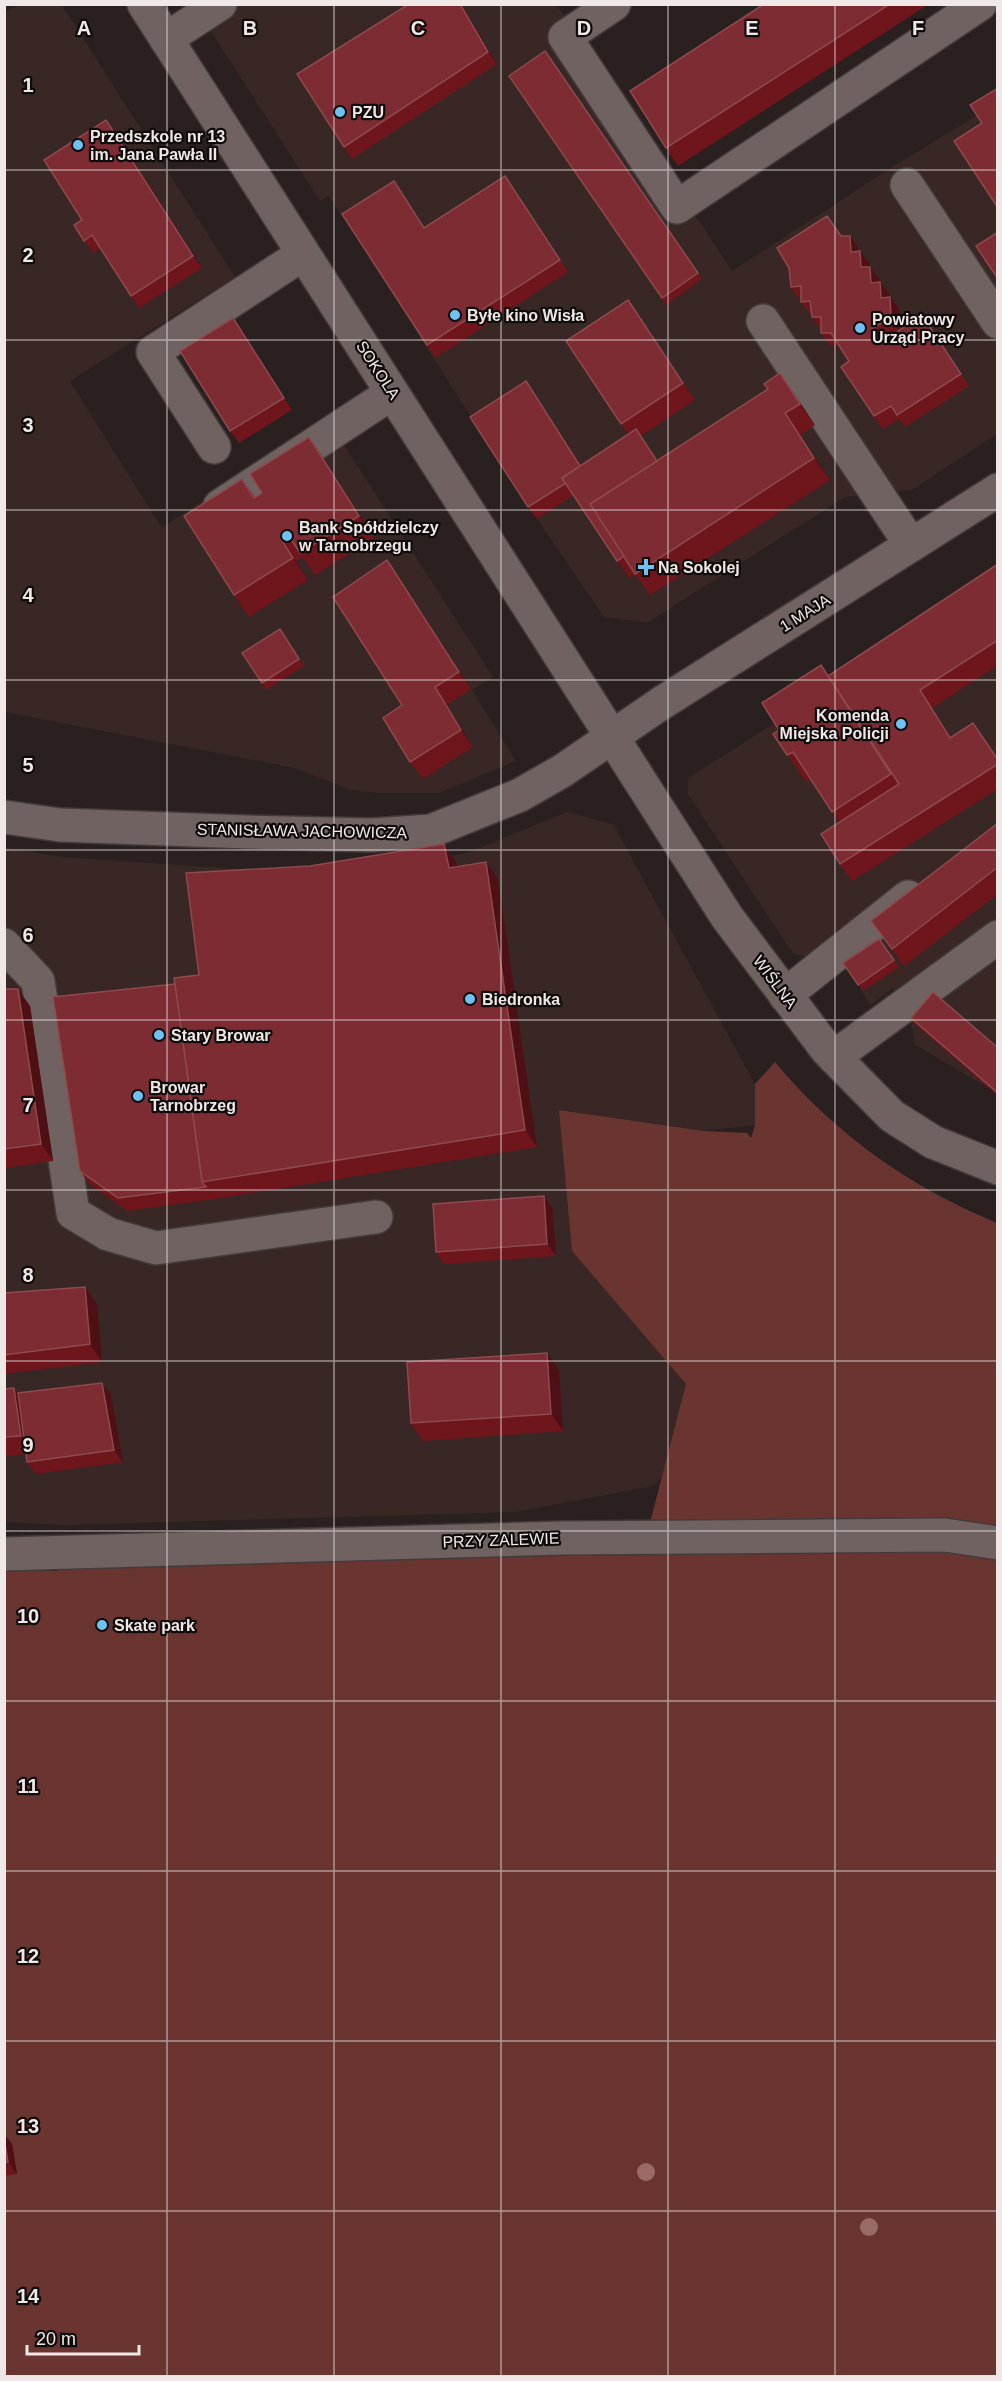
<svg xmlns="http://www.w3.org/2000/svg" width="1002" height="2381" font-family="Arial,sans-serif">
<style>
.built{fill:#382725}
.green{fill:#6a3531}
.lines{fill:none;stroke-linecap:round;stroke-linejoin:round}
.minor-casing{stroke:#433a3a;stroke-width:36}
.minor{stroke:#6f6261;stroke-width:33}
.tree{fill:#9a6b66}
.wall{fill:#6e161c}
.shaded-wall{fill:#4d1014}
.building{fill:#7c2c32;stroke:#8e4a4e;stroke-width:1.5}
.grid{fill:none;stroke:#efe8e7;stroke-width:1.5;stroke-opacity:0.55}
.poi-dot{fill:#6dc2f3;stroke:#0f0b0a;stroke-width:2}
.labels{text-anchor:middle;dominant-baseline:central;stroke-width:4.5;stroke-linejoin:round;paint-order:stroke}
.poi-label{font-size:16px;font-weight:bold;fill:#efe8e7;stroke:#0f0b0a;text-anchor:start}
.street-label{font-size:16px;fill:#efe8e7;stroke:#0f0b0a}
.grid-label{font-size:20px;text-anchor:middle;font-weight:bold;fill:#efe8e7;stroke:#0f0b0a;stroke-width:4.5;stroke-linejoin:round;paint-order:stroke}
</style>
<rect width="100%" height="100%" fill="#2a201f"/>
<g class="built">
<polygon points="20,5 62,5 235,277 70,381 162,528 326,417 493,677 472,690 516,761 439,793 376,793 351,790 295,768 5,712 4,12"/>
<polygon points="194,5 557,5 732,271 889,169 997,103 997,434 912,490 845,497 647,623 604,617 537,519 329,196 320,201"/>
<polygon points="997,583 997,1093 915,1045 909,1010 893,988 870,1005 833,941 807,956 796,955 789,948 688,794 688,778"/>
<polygon points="567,812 613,824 755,1084 755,1125 704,1131 560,1110 721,1424 653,1486 516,1512 66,1525 5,1522 4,847 61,857 284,872 382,869 470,852"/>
</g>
<path class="green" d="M775,1062C836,1135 910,1187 997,1223V2376H5V1570L57,1571L59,1569L646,1538L686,1384L572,1251L559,1110L704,1131L747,1133L751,1138L755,1125V1084Z"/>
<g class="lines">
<g class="minor-casing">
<g id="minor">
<polyline points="144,4 727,917 827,1050 892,1116 933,1142 998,1168"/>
<polyline points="614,4 565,37 677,207 980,4"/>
<polyline points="166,39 220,4"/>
<polyline points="907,185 998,322"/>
<polyline points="763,321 911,545"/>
<polyline points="214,447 153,352 303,254"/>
<polyline points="220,506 392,393"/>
<polyline points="4,817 60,825 248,832 372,835 431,831 520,795 562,771 660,704 998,490"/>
<polyline points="4,945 38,981 73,1213 108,1234 156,1248 376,1217"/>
<polyline points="785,995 908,897"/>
<polyline points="834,1057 998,937"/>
<polyline points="4,1554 563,1538 945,1535 998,1543"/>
</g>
</g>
<use href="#minor" class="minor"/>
</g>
<g class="tree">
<circle cx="646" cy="2172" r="9"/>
<circle cx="869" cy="2227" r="9"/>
</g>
<g class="wall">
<polygon points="409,4 461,4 497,64 352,159 344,147"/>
<polygon points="764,4 929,4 678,166 666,148"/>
<polygon points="545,51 702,279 666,305 509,76"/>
<polygon points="115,132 202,268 139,308 100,248 93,253 74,225 82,220"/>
<polygon points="513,188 568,272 435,358 427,345 402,193 424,228"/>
<polygon points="841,236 850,236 858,248 858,251 869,263 869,267 879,279 879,282 889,294 889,297 890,297 899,309 899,329 880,341 881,342 931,327 969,386 905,427 899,419 883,429 841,367 849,361 839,345 830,345 821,333 821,329 820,329 812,317 811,314 810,314 801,302 801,299 799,299 791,287"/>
<polygon points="640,317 695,400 641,436 657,460 768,389 780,373 815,425 800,435 830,480 650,595 635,574 629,578 574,495 537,519 528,507 526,381 581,465 628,434 566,341"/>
<polygon points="233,318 292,410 239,443 230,431"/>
<polygon points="309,437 324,459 374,538 315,575 303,557 296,561 308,580 249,617 234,595 242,479 255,497 262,493"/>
<polygon points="387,560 471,689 447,705 473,747 423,779 410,762 402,705"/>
<polygon points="998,564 998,665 932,708 951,737 985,740 998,759 998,789 852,881 840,864 839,822 811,780 807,783 773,734 779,730 828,676"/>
<polygon points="280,629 304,666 266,690 242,653"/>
<polygon points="998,823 998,894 904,966 871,921"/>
<polygon points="444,844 456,862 457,867 486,862 498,879 537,1147 215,1199 127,1211 89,1183 80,1171 175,984 199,975 310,866"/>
<polygon points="879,939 899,967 863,991 843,963"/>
<polygon points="4,989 30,1006 53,1161 4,1168"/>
<polygon points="911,1018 998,1048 998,1096 915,1024"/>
<polygon points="544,1196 552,1208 556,1256 444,1264 436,1252"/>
<polygon points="85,1287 97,1304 102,1362 4,1374 4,1293"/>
<polygon points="559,1370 563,1431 423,1441 411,1423"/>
<polygon points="4,1389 18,1393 111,1395 123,1462 36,1474 27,1462 26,1454 4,1456"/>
<polygon points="4,2134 12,2144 17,2174 4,2176"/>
</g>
<g class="shaded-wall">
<polygon points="460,4 461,4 497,64 488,52"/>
<polygon points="106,120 115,132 202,268 193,256"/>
<polygon points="850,236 858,248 859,264 851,252"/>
<polygon points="860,251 869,263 870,279 861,267"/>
<polygon points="870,267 879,279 880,295 871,283"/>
<polygon points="880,282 889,294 890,310 881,298"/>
<polygon points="890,297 899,309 899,329 891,317"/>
<polygon points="233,318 242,330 292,410 284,398"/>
<polygon points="780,373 795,395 815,425 800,404"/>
<polygon points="785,413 800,435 830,480 814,458"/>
<polygon points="309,437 324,459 374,538 359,516"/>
<polygon points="281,539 296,561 308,580 293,558"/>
<polygon points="387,560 400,578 471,689 459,672"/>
<polygon points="435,687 447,705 473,747 461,730"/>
<polygon points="920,690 932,708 962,755 950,738"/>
<polygon points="444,844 456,862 462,885 449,868"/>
<polygon points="486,862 498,879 537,1147 525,1130"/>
<polygon points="18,989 30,1006 53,1161 41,1144"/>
<polygon points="544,1196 552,1208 556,1256 547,1244"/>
<polygon points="85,1287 97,1304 102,1362 90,1344"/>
<polygon points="547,1353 559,1370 563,1431 551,1414"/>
<polygon points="102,1383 111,1395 123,1462 114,1450"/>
<polygon points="14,1388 26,1406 33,1453 21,1436"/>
<polygon points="4,2134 12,2144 17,2174 8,2162"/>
</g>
<g class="building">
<polygon points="409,4 460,4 488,52 344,147 297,74"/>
<polygon points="764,4 890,4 666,148 630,91"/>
<polygon points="545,51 698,273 662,298 509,76"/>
<polygon points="998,88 998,208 954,141 982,123 970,105"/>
<polygon points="106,120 193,256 131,296 92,235 84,241 74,225 82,220 44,160"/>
<polygon points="505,176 560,260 427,345 342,214 394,181 424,228"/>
<polygon points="827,216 841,236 850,236 851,252 860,251 861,267 870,267 871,283 880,282 881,298 890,297 891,317 872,329 880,343 922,315 961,374 897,415 891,406 874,416 841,367 849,361 831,333 821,333 821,317 812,317 810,301 801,302 801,286 791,287 789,268 777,248"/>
<polygon points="998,232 998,279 976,246"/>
<polygon points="628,300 683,383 621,424 566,341"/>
<polygon points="233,318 284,398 230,431 180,351"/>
<polygon points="780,373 800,404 785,413 814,458 635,574 590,504 768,389 764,384"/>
<polygon points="526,381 580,466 562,478 566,483 528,507 470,417"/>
<polygon points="636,429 657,461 590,504 624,556 617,561 562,478"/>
<polygon points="309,437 359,516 300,553 288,535 281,539 293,558 234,595 184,516 242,479 254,498 262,493 250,474"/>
<polygon points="387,560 459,672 435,687 461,730 410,762 383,718 402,705 333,597"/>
<polygon points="998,564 998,640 920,690 950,738 973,723 998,760 998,764 840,864 821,834 899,784 828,676"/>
<polygon points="280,629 299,659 262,683 242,653"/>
<polygon points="821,665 891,774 832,812 793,752 787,755 773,734 779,730 762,703"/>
<polygon points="998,823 998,867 892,949 871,921"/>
<polygon points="444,844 449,868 486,862 525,1130 202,1182 174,978 199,975 186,873 310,866"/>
<polygon points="879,939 894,960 858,985 843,963"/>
<polygon points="175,984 202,1182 206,1187 118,1198 80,1171 53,997"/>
<polygon points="4,989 18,989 41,1144 4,1149"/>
<polygon points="933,992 998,1048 998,1093 911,1018"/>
<polygon points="544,1196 547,1244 436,1252 433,1204"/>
<polygon points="85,1287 90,1344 4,1355 4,1293"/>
<polygon points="547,1353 551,1414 411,1423 407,1362"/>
<polygon points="102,1383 114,1450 27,1462 18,1393"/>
<polygon points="14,1388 21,1436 4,1437 4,1389"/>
<polygon points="4,2138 8,2162 4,2163"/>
</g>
<path class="grid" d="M167,4V2376M334,4V2376M501,4V2376M668,4V2376M835,4V2376M4,170H998M4,340H998M4,510H998M4,680H998M4,850H998M4,1020H998M4,1190H998M4,1361H998M4,1531H998M4,1701H998M4,1871H998M4,2041H998M4,2211H998"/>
<g class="poi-dot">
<circle cx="340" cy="112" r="6"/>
<circle cx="78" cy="145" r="6"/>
<circle cx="455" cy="315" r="6"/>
<circle cx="860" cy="328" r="6"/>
<circle cx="287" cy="536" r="6"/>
<path d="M643 558h6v6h6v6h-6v6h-6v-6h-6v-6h6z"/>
<circle cx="901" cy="724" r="6"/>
<circle cx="470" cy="999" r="6"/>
<circle cx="159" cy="1035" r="6"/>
<circle cx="138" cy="1096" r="6"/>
<circle cx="102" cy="1625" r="6"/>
</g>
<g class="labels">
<g class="poi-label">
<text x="352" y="112">PZU</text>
<text x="90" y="136">Przedszkole nr 13<tspan x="90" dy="18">im. Jana Pawła II</tspan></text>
<text x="467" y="315">Byłe kino Wisła</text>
<text x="872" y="319">Powiatowy<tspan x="872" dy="18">Urząd Pracy</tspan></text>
<text x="299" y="527">Bank Spółdzielczy<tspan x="299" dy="18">w Tarnobrzegu</tspan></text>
<text x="658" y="567">Na Sokolej</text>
<text x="889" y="715" text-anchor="end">Komenda<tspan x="889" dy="18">Miejska Policji</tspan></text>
<text x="482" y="999">Biedronka</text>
<text x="171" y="1035">Stary Browar</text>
<text x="150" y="1087">Browar<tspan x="150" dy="18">Tarnobrzeg</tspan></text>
<text x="114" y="1625">Skate park</text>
</g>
<g class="street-label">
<text transform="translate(378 370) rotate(57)">SOKOLA</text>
<text transform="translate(805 613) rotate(-32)">1 MAJA</text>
<text transform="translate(302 831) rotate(1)">STANISŁAWA JACHOWICZA</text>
<text transform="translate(775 982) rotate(53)">WIŚLNA</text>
<text transform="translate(501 1540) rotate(-2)">PRZY ZALEWIE</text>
</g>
</g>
<g class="grid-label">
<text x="84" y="35">A</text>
<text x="250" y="35">B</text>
<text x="418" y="35">C</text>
<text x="584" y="35">D</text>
<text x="752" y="35">E</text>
<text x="918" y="35">F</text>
<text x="28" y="92">1</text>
<text x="28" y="262">2</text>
<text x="28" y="432">3</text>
<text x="28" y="602">4</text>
<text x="28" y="772">5</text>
<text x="28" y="942">6</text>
<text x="28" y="1112">7</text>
<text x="28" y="1282">8</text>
<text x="28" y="1452">9</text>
<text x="28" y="1623">10</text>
<text x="28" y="1793">11</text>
<text x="28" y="1963">12</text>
<text x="28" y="2133">13</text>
<text x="28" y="2303">14</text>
</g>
<rect width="1002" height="2381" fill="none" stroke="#efe8e7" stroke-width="12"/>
<path d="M27 2345v9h112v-9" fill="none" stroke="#efe8e7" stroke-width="3"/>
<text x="36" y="2345" font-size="18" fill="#efe8e7" stroke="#0f0b0a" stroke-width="4.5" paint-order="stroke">20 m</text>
</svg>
